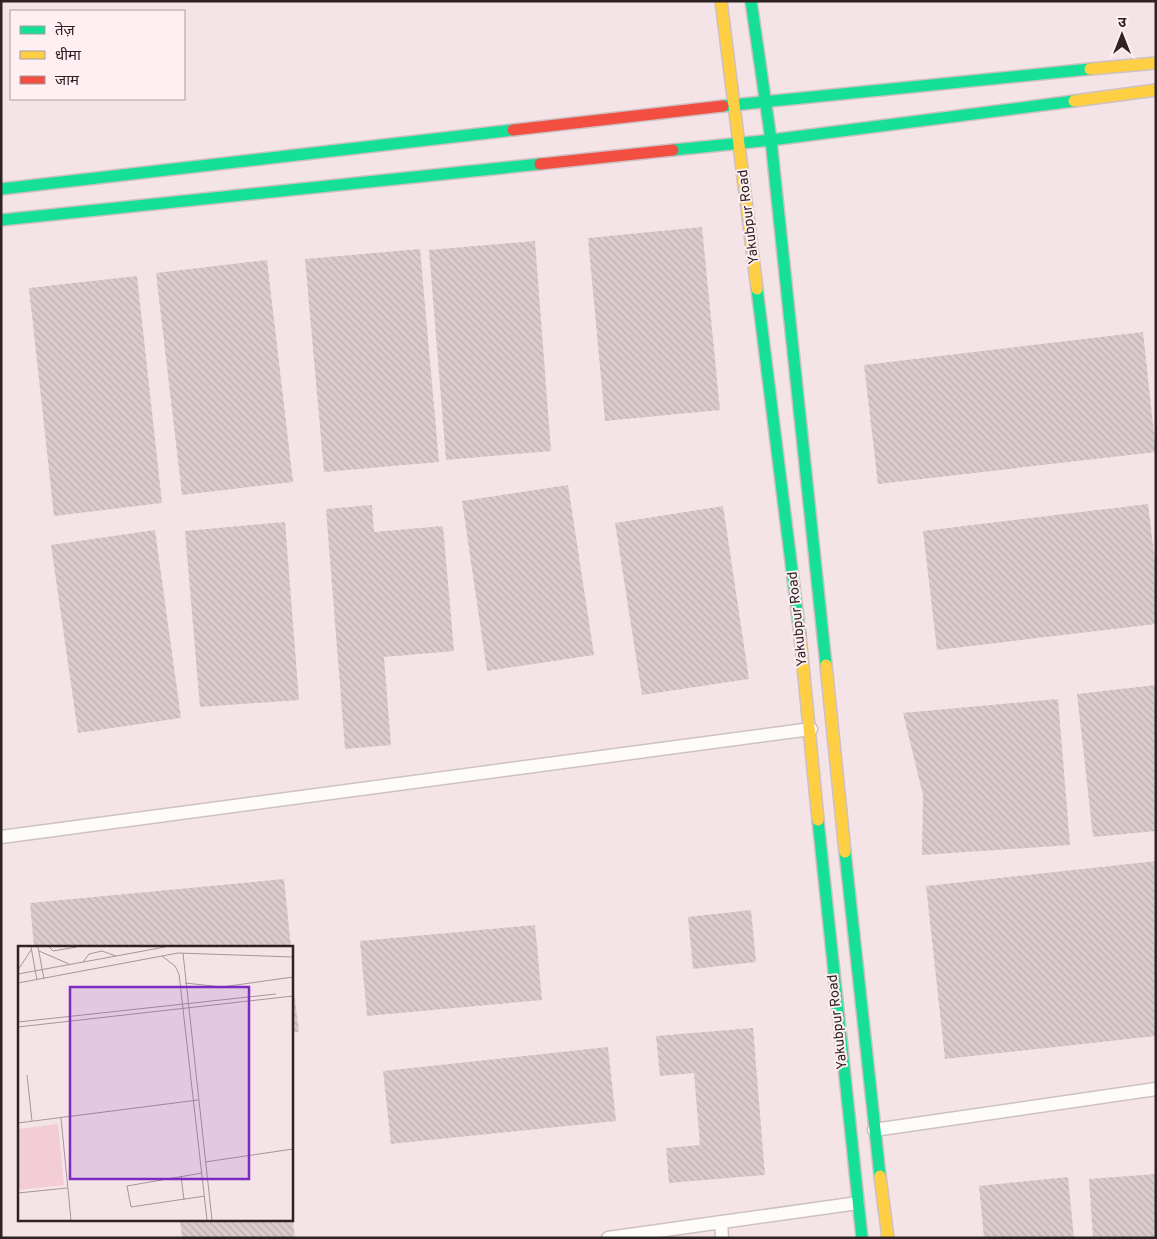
<svg xmlns="http://www.w3.org/2000/svg" width="1157" height="1239" font-family="Overpass,'Noto Sans Devanagari',sans-serif">
<style>
.building{fill:url(#building-back-hatch)}
.lines{fill:none;stroke-linecap:round;stroke-linejoin:round}
.lane-casing{stroke:#cec0c3;stroke-width:15}
.fast-casing{stroke:#cec0c3;stroke-width:14}
.slow-casing{stroke:#cec0c3;stroke-width:14}
.jam-casing{stroke:#cec0c3;stroke-width:14}
.lane{stroke:#fefbfb;stroke-width:12}
.fast{stroke:#16e098;stroke-width:11}
.slow{stroke:#ffcf43;stroke-width:11}
.jam{stroke:#f24e42;stroke-width:11}
.labels{text-anchor:middle;dominant-baseline:central;stroke-width:4;stroke-linejoin:round;paint-order:stroke}
.street-label{font-size:14px;fill:#2e2225;stroke:#fdeff2}
.inset-road{fill:none;stroke:#a59699;stroke-width:1}
.view{fill:#7b2cbf;fill-opacity:0.15;stroke:#7b2cbf;stroke-width:2.5}
.inset-edge{fill:none;stroke:#2e2225;stroke-width:2.5}
</style>
<defs>
<pattern id="building-back-hatch" width="6" height="6" patternUnits="userSpaceOnUse" patternTransform="scale(1.25)"><rect width="6" height="6" fill="#daccce"/><path d="M-1 5l2 2M0 0l6 6M5-1l2 2" fill="none" stroke="#bbafb1"/></pattern>
</defs>
<rect width="100%" height="100%" fill="#f5e4e7"/>
<g class="building">
<polygon points="702,227 720,410 605,421 588,238"/>
<polygon points="535,241 551,451 446,460 429,250"/>
<polygon points="420,249 439,462 324,472 305,259"/>
<polygon points="267,260 293,482 182,495 156,273"/>
<polygon points="137,276 162,503 54,516 29,288"/>
<polygon points="1143,332 1156,452 878,484 864,365"/>
<polygon points="568,485 594,655 487,671 462,501"/>
<polygon points="1148,504 1156,570 1156,624 937,650 923,531"/>
<polygon points="372,505 374,532 443,526 454,651 384,657 391,745 345,749 326,509"/>
<polygon points="723,506 749,679 642,695 615,523"/>
<polygon points="285,522 299,700 200,707 185,531"/>
<polygon points="155,530 181,718 78,733 51,545"/>
<polygon points="1156,685 1156,831 1093,837 1077,694"/>
<polygon points="1058,699 1070,845 922,855 923,795 903,713"/>
<polygon points="1156,861 1156,1036 945,1059 926,886"/>
<polygon points="284,879 291,948 34,948 30,903"/>
<polygon points="751,910 756,962 693,969 688,917"/>
<polygon points="535,925 542,1000 367,1016 360,941"/>
<polygon points="291,967 299,1032 291,1032"/>
<polygon points="753,1028 765,1175 669,1183 666,1148 700,1145 694,1073 660,1076 656,1036"/>
<polygon points="608,1047 616,1121 391,1144 383,1071"/>
<polygon points="1156,1174 1156,1238 1093,1238 1089,1179"/>
<polygon points="1068,1177 1074,1238 984,1238 979,1186"/>
<polygon points="291,1208 295,1238 182,1238 180,1220 291,1220"/>
</g>
<g class="lines">
<g class="lane-casing">
<g id="lane">
<polyline points="1,837 811,729"/>
<polyline points="874,1130 1156,1089"/>
<polyline points="721,1222 722,1238"/>
<polyline points="608,1238 858,1203"/>
</g>
</g>
<g class="fast-casing">
<g id="fast">
<polyline points="751,1 771,140 826,665"/>
<polyline points="723,106 1090,69"/>
<polyline points="673,150 771,140 1074,101"/>
<polyline points="1,189 513,130"/>
<polyline points="1,220 540,164"/>
<polyline points="757,289 800,635"/>
<polyline points="818,820 862,1238"/>
<polyline points="845,852 880,1176"/>
</g>
</g>
<g class="slow-casing">
<g id="slow">
<polyline points="721,1 757,289"/>
<polyline points="1090,69 1156,63"/>
<polyline points="1074,101 1156,90"/>
<polyline points="800,635 818,820"/>
<polyline points="826,665 845,852"/>
<polyline points="880,1176 888,1238"/>
</g>
</g>
<g class="jam-casing">
<g id="jam">
<polyline points="513,130 723,106"/>
<polyline points="540,164 673,150"/>
</g>
</g>
<use href="#lane" class="lane"/>
<use href="#fast" class="fast"/>
<use href="#slow" class="slow"/>
<use href="#jam" class="jam"/>
</g>
<g class="labels">
<g class="street-label">
<text transform="translate(749 217) rotate(-97)">Yakubpur Road</text>
<text transform="translate(798 619) rotate(-96)">Yakubpur Road</text>
<text transform="translate(838 1022) rotate(-96)">Yakubpur Road</text>
</g>
</g>
<g transform="translate(18 946)">
<rect width="275" height="275" fill="#f5e4e7"/>
<path d="M40,178L46,239L0,244V183Z" fill="#f2cdd5"/>
<path class="inset-road" d="M13,1L19,34M20,1L26,33M31,1L35,5L59,1M21,5L51,18M165,7L194,274M144,10L157,20L161,28L189,274M65,16L71,8L84,5L98,10M0,24L13,4M0,28L147,1M0,37L160,7L275,11M167,37L204,41L275,31M0,76L258,48M0,81L275,50M9,129L14,175M43,172L53,274M0,177L180,154M187,216L275,203M184,227L109,240L113,261L187,250M163,230L166,254M0,247L49,242"/>
<path class="view" d="M52,41H231V233H52Z"/>
<rect width="275" height="275" class="inset-edge"/>
</g>
<rect width="1157" height="1239" fill="none" stroke="#2e2225" stroke-width="5"/>
<rect x="10" y="10" width="175" height="90" fill="#fdeff2" stroke="#aa9da0"/>
<rect x="20" y="26" width="25" height="8" fill="#16e098" stroke="#aa9da0"/>
<text x="55" y="35" font-size="15" fill="#2e2225">तेज़</text>
<rect x="20" y="51" width="25" height="8" fill="#ffcf43" stroke="#aa9da0"/>
<text x="55" y="60" font-size="15" fill="#2e2225">धीमा</text>
<rect x="20" y="76" width="25" height="8" fill="#f24e42" stroke="#aa9da0"/>
<text x="55" y="85" font-size="15" fill="#2e2225">जाम</text>
<g transform="translate(1122 35)" stroke="#fdeff2" stroke-width="4" paint-order="stroke">
<path d="M0-4L9 19L0 12L-9 19Z" fill="#2e2225"/>
<text y="-8" font-size="14" font-weight="bold" text-anchor="middle" fill="#2e2225">उ</text>
</g>
</svg>
